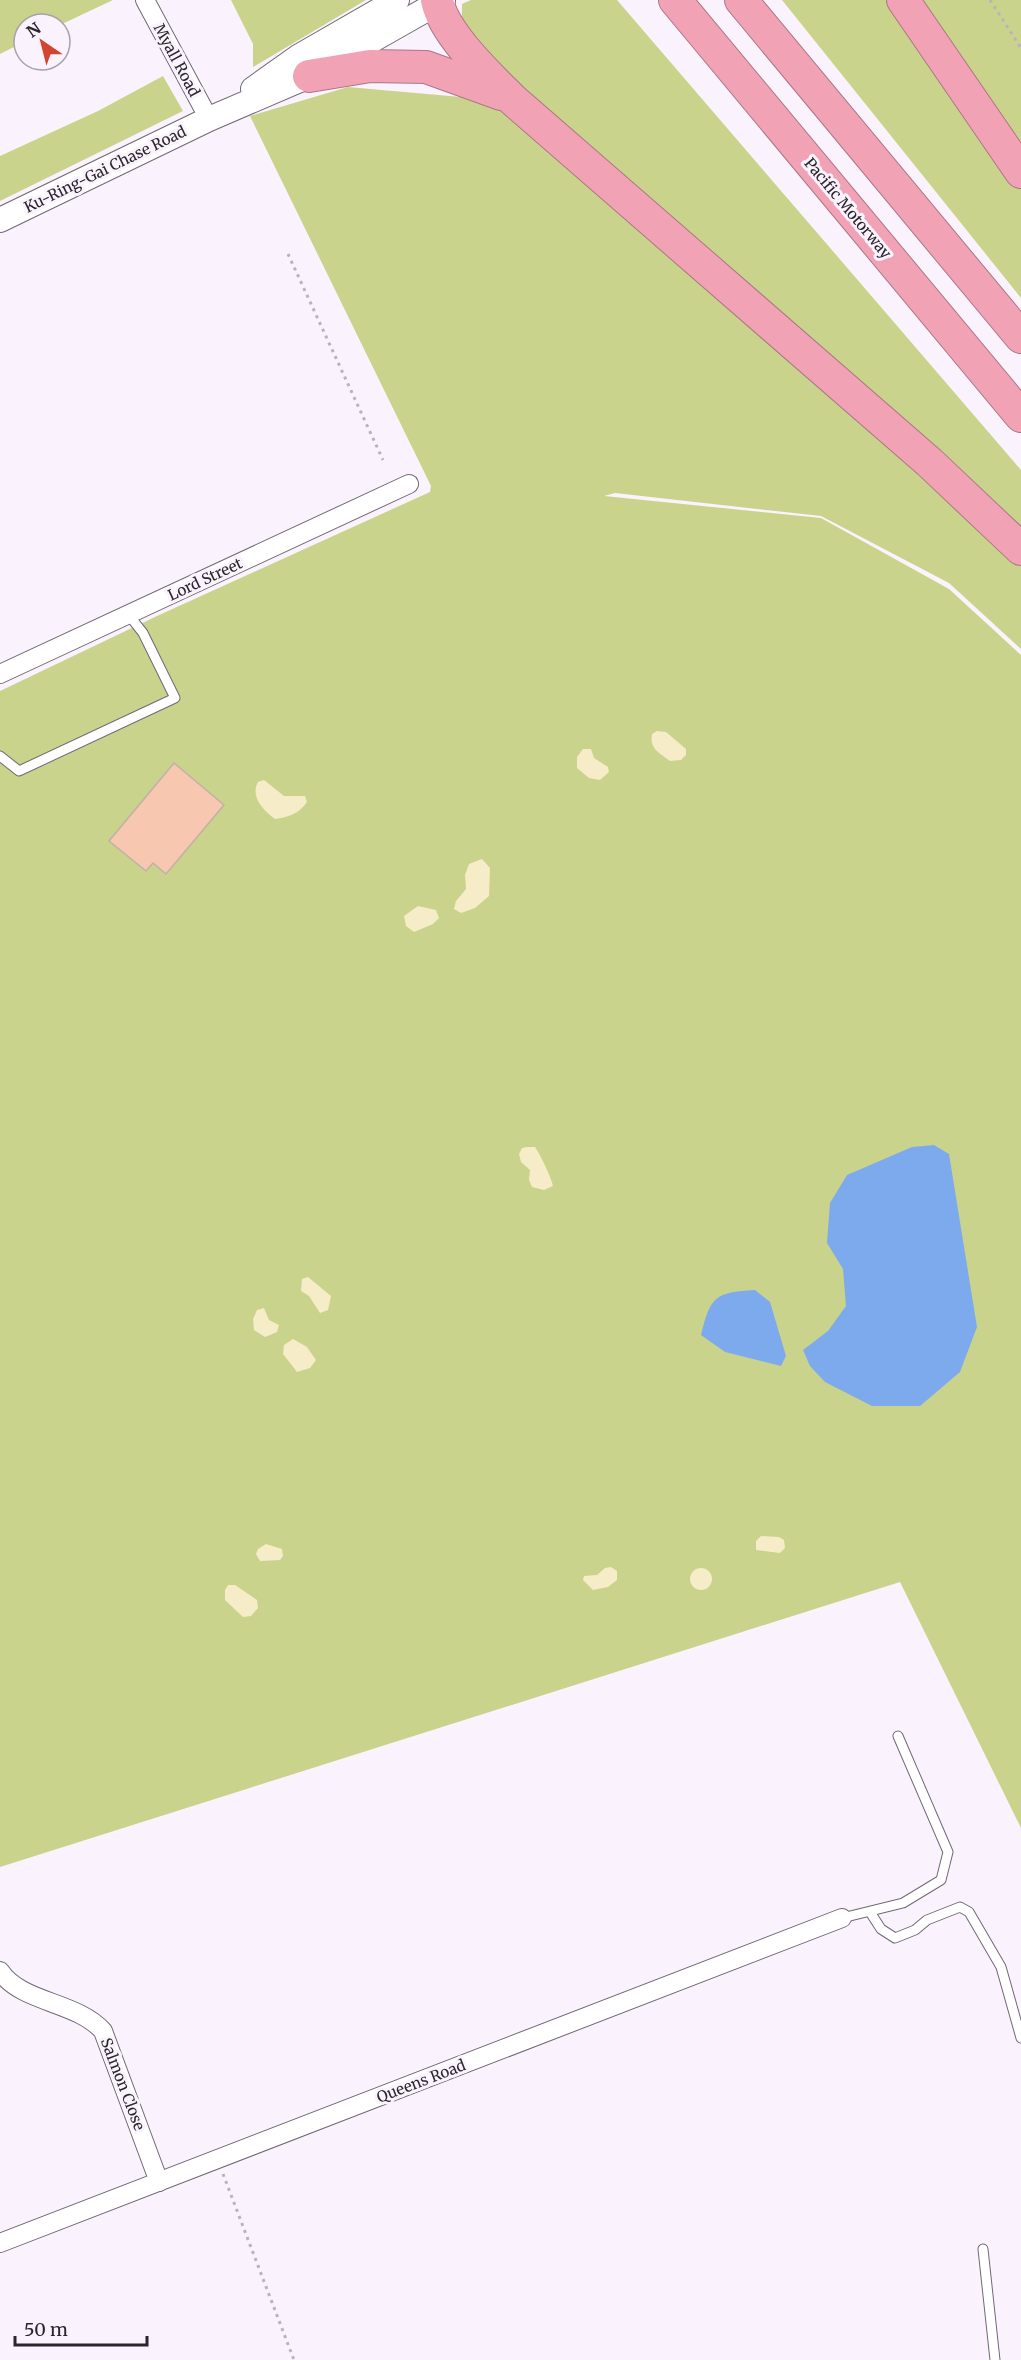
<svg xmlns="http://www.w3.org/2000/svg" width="1021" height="2360" font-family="Merriweather,serif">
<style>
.green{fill:#cad38c}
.sand{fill:#f6ecc7}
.water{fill:#7daaed}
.building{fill:#f8c7af;stroke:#c0b1a9;stroke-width:1.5}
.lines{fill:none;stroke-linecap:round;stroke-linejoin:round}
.service-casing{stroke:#716874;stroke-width:11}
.minor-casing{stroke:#716874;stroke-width:20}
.secondary-casing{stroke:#716874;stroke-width:26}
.motorway-casing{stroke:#ab7785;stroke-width:34}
.path{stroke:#b9b3bb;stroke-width:3;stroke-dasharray:3 4.5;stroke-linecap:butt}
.service{stroke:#fff;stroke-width:9}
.minor{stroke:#fff;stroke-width:18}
.secondary{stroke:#fff;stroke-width:24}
.motorway{stroke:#f1a3b5;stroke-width:32}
.labels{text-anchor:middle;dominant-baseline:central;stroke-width:6;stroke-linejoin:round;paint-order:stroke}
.street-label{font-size:15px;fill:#2a262b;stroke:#faf3fd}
</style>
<rect width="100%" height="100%" fill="#faf3fd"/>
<g class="green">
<polygon points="0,0 113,0 60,25 24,24 24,42 0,54"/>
<polygon points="231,0 366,0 253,67 253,44"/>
<polygon points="471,0 617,0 1021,470 1021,649 949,583 821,516 615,493 604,496 821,518 949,589 1021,655 1021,1828 900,1582 0,1867 0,691 157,616 430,492 431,486 250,116 348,87 461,97 462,4"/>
<polygon points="782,0 1021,0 1021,298"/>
<polygon points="163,76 183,111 0,201 0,156 98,111"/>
</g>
<g class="sand">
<path d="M657,731L666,732L686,749V755L681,760L670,761C660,753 649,749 652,734Z"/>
<polygon points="583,749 591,749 594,758 608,767 609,772 600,780 589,778 577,768 577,757"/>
<path d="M264,780L284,796H305L307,802C299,814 288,817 275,819C263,810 250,797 258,782Z"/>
<polygon points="482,859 490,868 489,896 475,908 461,913 454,909 456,901 466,889 465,875 469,864"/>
<polygon points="418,906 436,910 439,918 433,924 414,932 406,926 404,916"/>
<path d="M527,1147H535C540,1154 552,1179 553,1186L544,1190L532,1187L529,1180L530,1170L521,1162L519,1154L522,1148Z"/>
<polygon points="308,1277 331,1296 328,1310 320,1313 309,1296 301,1291 302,1279"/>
<polygon points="264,1308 269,1320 279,1325 277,1332 265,1337 254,1330 253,1319 257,1310"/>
<polygon points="293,1339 307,1347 316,1360 310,1368 297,1372 283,1354 284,1345"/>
<polygon points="761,1536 779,1537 784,1540 785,1548 780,1553 756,1550 756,1541"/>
<polygon points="266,1544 282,1549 283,1556 280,1560 260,1561 256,1554 258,1549"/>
<polygon points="611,1567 617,1571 617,1580 608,1587 593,1590 583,1580 584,1576 597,1575 605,1568"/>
<circle cx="701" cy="1579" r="11"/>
<polygon points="228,1585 235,1585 257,1600 258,1608 251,1616 243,1617 225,1600 225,1590"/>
</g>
<g class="water">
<polygon points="934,1145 949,1154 977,1327 960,1372 920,1406 872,1406 825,1382 810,1366 803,1350 828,1331 846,1306 843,1269 827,1243 830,1203 847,1175 912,1147"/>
<path d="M755,1290L770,1302L786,1356L781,1366L725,1352L701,1335C710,1297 715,1292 755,1290Z"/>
</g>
<polygon class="building" points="174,763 224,805 166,874 153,863 146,871 109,841"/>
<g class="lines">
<g class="service-casing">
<g id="service">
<polyline points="0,756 19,771 175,698 143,633 128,614"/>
<polyline points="870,1912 881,1929 895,1938 915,1930 927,1920 960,1907 969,1912 1001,1967 1021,2038"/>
<polyline points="842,1918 903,1903 941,1880 948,1852 898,1736"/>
<polyline points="983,2249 995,2360"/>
</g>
</g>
<g class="minor-casing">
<g id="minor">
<polyline points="145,0 209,119"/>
<polyline points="0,674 409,484"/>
<path d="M0,1971C21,2003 76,2001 103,2031L159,2182"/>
<polyline points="0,2243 842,1918"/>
</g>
</g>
<g class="secondary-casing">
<g id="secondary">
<polyline points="253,89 298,57 397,0"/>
<polyline points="0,220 209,119 309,76 443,0"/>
</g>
</g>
<g class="motorway-casing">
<g id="motorway">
<path d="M437,0C443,33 489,76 512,99L929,462L1021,549"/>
<polyline points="675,0 1021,416"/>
<polyline points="741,0 1021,337"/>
<polyline points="903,0 1021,172"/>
<polyline points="309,76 370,66 426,67 501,94"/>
</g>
</g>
<g class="path">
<polyline points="990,0 1021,48"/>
<polyline points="288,254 383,460"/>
<polyline points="223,2174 294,2360"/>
</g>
<use href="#service" class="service"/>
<use href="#minor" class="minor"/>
<use href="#secondary" class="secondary"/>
<use href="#motorway" class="motorway"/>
</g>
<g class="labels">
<g class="street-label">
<text transform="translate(177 60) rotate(62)">Myall Road</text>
<text transform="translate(105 169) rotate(-26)">Ku-Ring-Gai Chase Road</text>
<text transform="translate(848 208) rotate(50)">Pacific Motorway</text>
<text transform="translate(205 579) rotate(-25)">Lord Street</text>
<text transform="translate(421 2081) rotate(-21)">Queens Road</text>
<text transform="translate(123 2084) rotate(69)">Salmon Close</text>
</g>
</g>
<g transform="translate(42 42) rotate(325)"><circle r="28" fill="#faf3fd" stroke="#a7a1a9" stroke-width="1.5"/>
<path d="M0-4.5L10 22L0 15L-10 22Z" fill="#d24631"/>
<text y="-9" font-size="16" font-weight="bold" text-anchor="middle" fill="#2a262b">N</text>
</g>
<path d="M15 2336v9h132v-9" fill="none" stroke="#2a262b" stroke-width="3"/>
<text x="24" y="2336" font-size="18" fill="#2a262b" stroke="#faf3fd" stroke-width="4.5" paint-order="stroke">50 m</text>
</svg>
